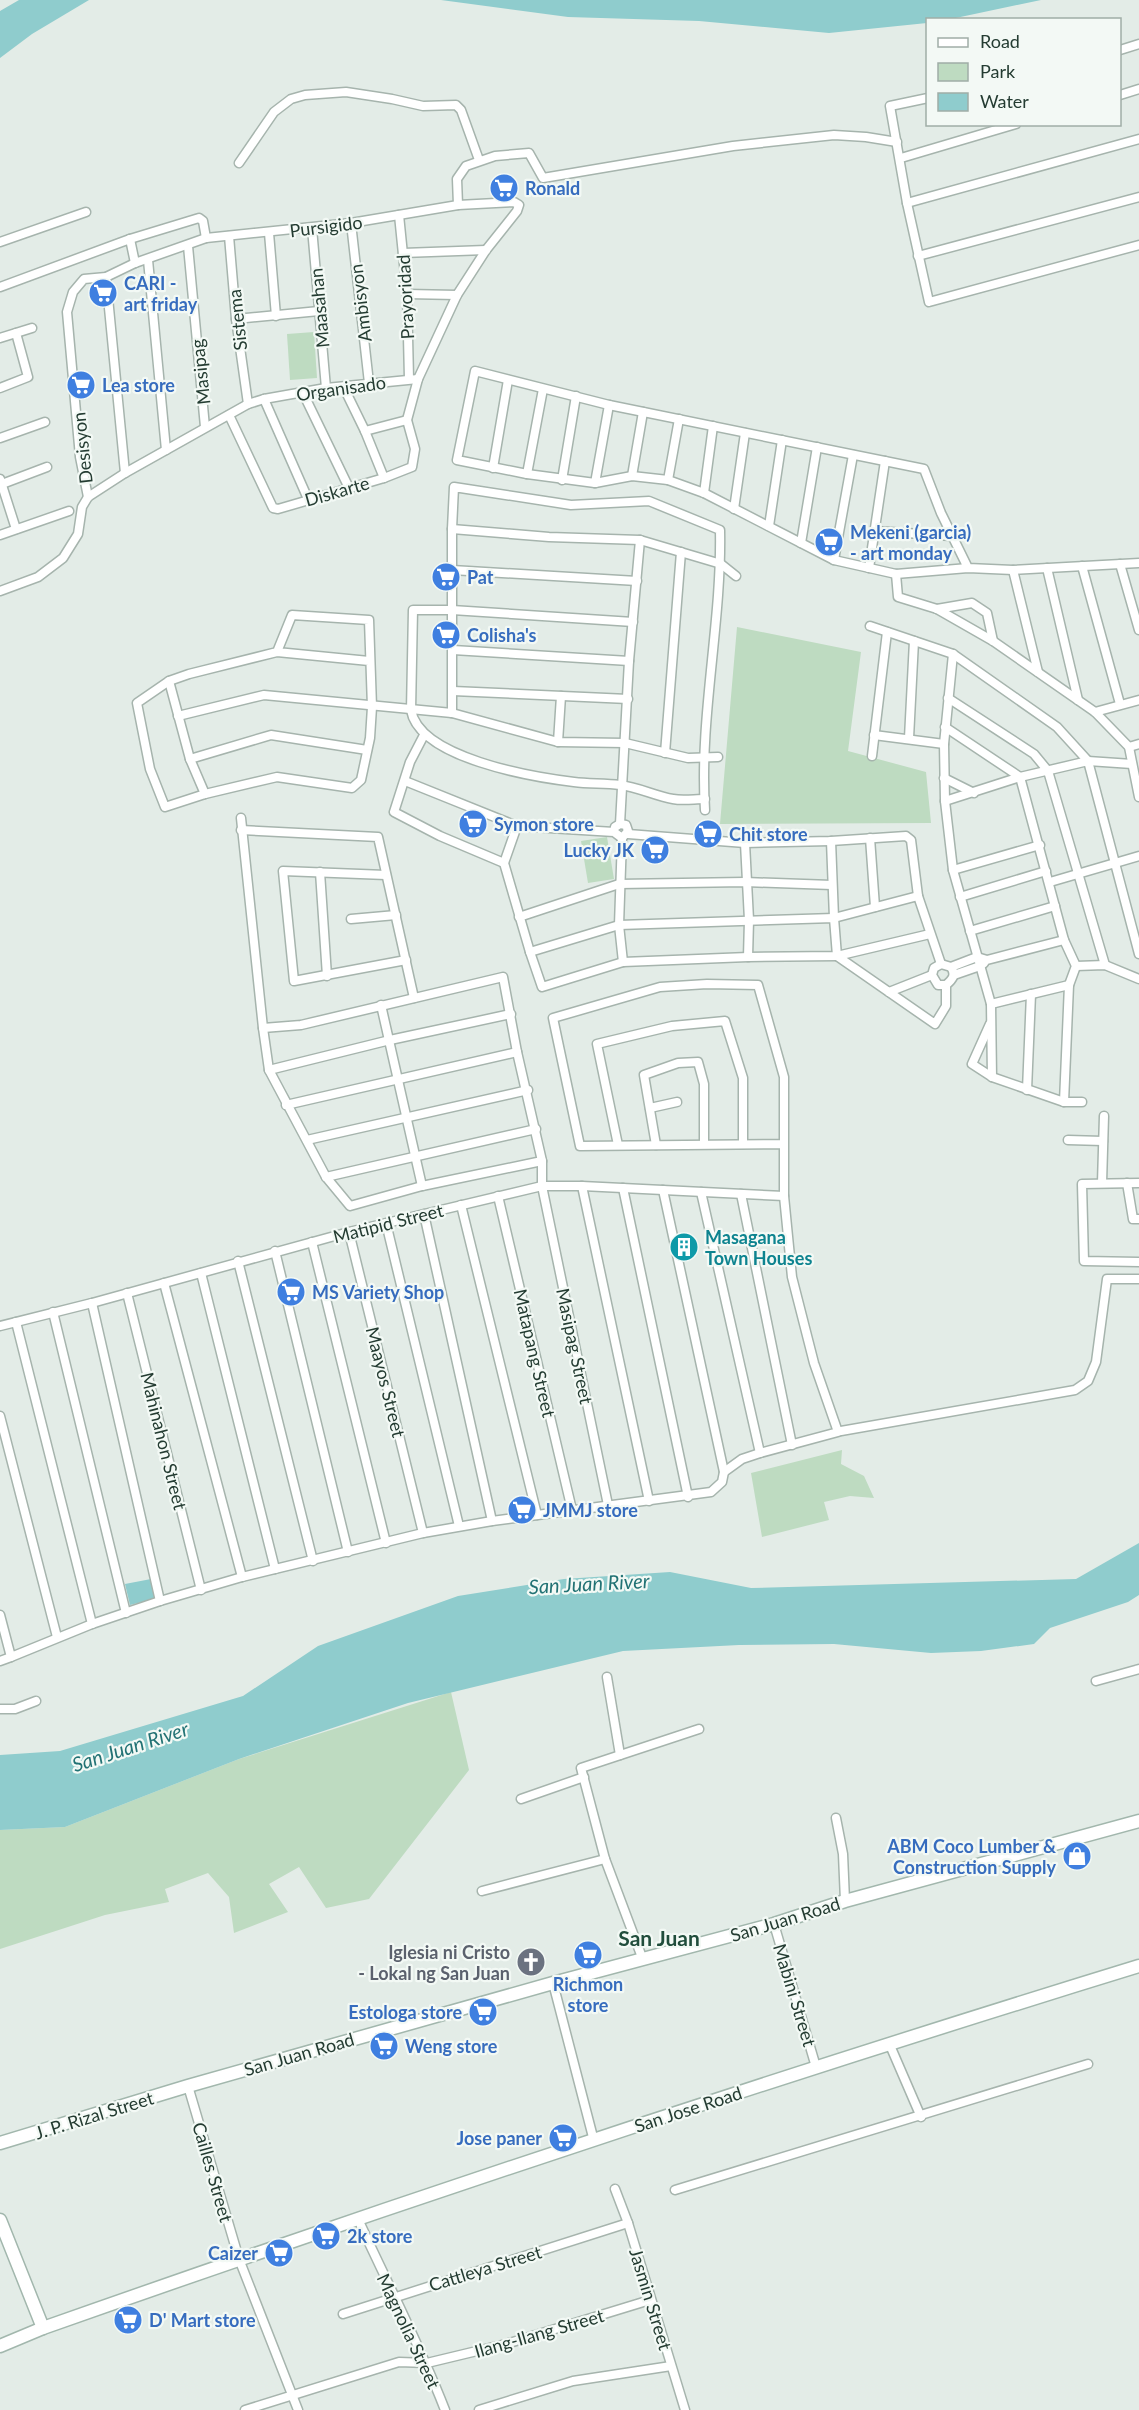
<svg xmlns="http://www.w3.org/2000/svg" width="1139" height="2410" font-family="Lato,sans-serif">
<style>
.green{fill:#bedbc1}
.water{fill:#8fcccd}
.lines{fill:none;stroke-linecap:round;stroke-linejoin:round}
.street-casing{stroke:#a6b4ad;stroke-width:11}
.secondary-casing{stroke:#a2b7ad;stroke-width:15}
.street{stroke:#fff;stroke-width:8}
.secondary{stroke:#fff;stroke-width:12}
.labels{text-anchor:middle;dominant-baseline:central;stroke-width:4.5;stroke-linejoin:round;paint-order:stroke}
.shop-label{font-size:18px;font-weight:bold;fill:#366cbe;stroke:#f3f9f5;text-anchor:start}
.street-label{font-size:18px;fill:#243c32;stroke:#f3f9f5}
.culture-label{font-size:18px;font-weight:bold;fill:#0d838f;stroke:#f3f9f5;text-anchor:start}
.worship-label{font-size:18px;font-weight:bold;fill:#5b616d;stroke:#f3f9f5;text-anchor:end}
.water-label{font-size:20px;font-style:italic;fill:#227274;stroke:#f3f9f5}
.quarter-label{font-size:21px;font-weight:bold;fill:#214d3c;stroke:#f3f9f5}
</style>
<rect width="100%" height="100%" fill="#e3ece7"/>
<g class="green">
<polygon points="314,332 317,378 290,380 287,334"/>
<polygon points="737,627 861,652 848,751 926,772 931,823 720,824"/>
<polygon points="607,837 614,879 588,883 581,841"/>
<polygon points="842,1450 841,1464 864,1476 874,1498 850,1496 824,1502 829,1520 762,1537 751,1473"/>
<polygon points="451,1692 469,1770 369,1899 326,1908 299,1867 269,1884 288,1912 234,1933 229,1897 208,1873 165,1889 169,1902 105,1915 0,1949 0,1830 65,1827 239,1759"/>
</g>
<g class="water">
<polygon points="19,0 89,0 32,34 0,58 0,11"/>
<polygon points="441,0 1041,0 951,19 928,20 927,23 829,33 699,21 568,17"/>
<polygon points="1139,1543 1139,1595 1128,1602 1050,1628 1034,1644 981,1651 931,1653 834,1644 739,1645 623,1651 408,1703 239,1759 65,1827 0,1830 0,1755 60,1751 243,1696 318,1646 458,1596 564,1579 670,1572 751,1588 1076,1579"/>
<polygon points="151,1579 158,1598 130,1605 125,1584"/>
</g>
<g class="lines">
<g class="street-casing">
<g id="street">
<polyline points="1120,50 1139,44"/>
<polyline points="1120,95 1139,89"/>
<polyline points="928,98 890,106 907,203 929,302 1139,245"/>
<polyline points="901,158 1016,124"/>
<polyline points="239,163 274,112 291,99 305,95 346,92 392,99 423,106 456,105 461,110 479,160"/>
<polyline points="907,203 1139,139"/>
<polyline points="458,205 457,179 466,166 495,156 529,153 543,178 733,146 834,135 866,137 897,142"/>
<polyline points="399,215 407,294 409,379"/>
<polyline points="351,223 369,383"/>
<polyline points="312,228 326,388"/>
<polyline points="269,233 276,316"/>
<polyline points="229,236 236,319 248,404"/>
<polyline points="130,239 135,263"/>
<polyline points="0,242 86,212"/>
<polyline points="188,246 205,427"/>
<polyline points="403,253 486,250"/>
<polyline points="918,256 1139,197"/>
<polyline points="148,260 166,450"/>
<polyline points="106,277 125,473"/>
<polyline points="0,287 130,239 199,218 203,221 206,238"/>
<polyline points="407,294 457,295"/>
<polyline points="236,319 319,311"/>
<polyline points="0,338 32,328"/>
<polyline points="0,388 28,377 16,333"/>
<polyline points="344,388 365,431 384,478"/>
<polyline points="303,393 349,488"/>
<polyline points="264,399 308,499"/>
<polyline points="365,431 407,420"/>
<polyline points="0,438 45,422"/>
<polyline points="493,468 508,380"/>
<polyline points="527,474 543,389"/>
<polyline points="632,476 643,412"/>
<polyline points="0,479 16,529"/>
<polyline points="562,480 576,396"/>
<polyline points="668,480 679,419"/>
<polyline points="595,483 609,405"/>
<polyline points="2,484 47,467"/>
<polyline points="704,493 713,426"/>
<polyline points="88,497 80,457 67,312 73,292 84,279 106,277 135,263 206,238 351,223 458,205 514,202 519,205 517,211 486,250 457,295 418,379 407,420 415,449 412,467 384,478 278,509 273,508 229,415"/>
<polyline points="734,509 745,433"/>
<polyline points="769,526 782,440"/>
<polyline points="452,529 549,537 640,540 721,564 736,576"/>
<polyline points="875,531 952,536"/>
<polyline points="0,535 69,511"/>
<polyline points="801,543 817,447"/>
<polyline points="834,560 853,455"/>
<polyline points="1120,564 1139,630"/>
<polyline points="1082,566 1120,704"/>
<polyline points="869,568 885,461"/>
<polyline points="968,568 941,513 924,469 609,405 475,371 457,460 527,474 595,483 632,476 668,480 704,493 834,560 896,574 968,568 1013,570 1139,563"/>
<polyline points="1047,568 1078,700"/>
<polyline points="452,570 637,581"/>
<polyline points="1013,570 1038,672"/>
<polyline points="896,574 898,597 937,609 993,641 1095,712 1129,747 1139,797"/>
<polyline points="0,591 38,577 63,558 78,534 82,507 88,497 125,473 248,404 264,399 326,388 418,379"/>
<polyline points="937,609 972,603 987,613 993,641"/>
<path d="M633,622L452,610H413L411,710C419,758 532,777 574,782C589,784 604,783 620,785C638,787 655,796 673,799C683,801 694,799 705,799"/>
<polyline points="870,626 953,654 1057,727 1088,761 1139,954"/>
<polyline points="453,650 629,661"/>
<polyline points="277,652 292,615 369,620 372,707 370,738 361,780 352,788 277,777 205,794 165,807 150,769 137,703 169,681 189,674 277,652 369,661"/>
<polyline points="953,654 944,744 945,801 953,870 991,1004 992,1077"/>
<polyline points="169,681 190,759 205,794"/>
<polyline points="453,691 628,699"/>
<polyline points="948,698 1034,754 1048,771 1105,965"/>
<polyline points="1095,712 1139,700"/>
<path d="M452,713V529L454,487L571,505L649,501L720,530C722,623 699,717 705,810"/>
<polyline points="178,716 264,695 452,713 558,742 625,743 688,758 718,757"/>
<polyline points="945,727 1020,777 1064,940 1076,966 1069,985 1064,1102"/>
<polyline points="424,735 410,762 394,812 440,836 504,863"/>
<polyline points="874,735 944,744"/>
<polyline points="909,738 914,641"/>
<polyline points="558,742 561,696"/>
<polyline points="1129,747 1139,744"/>
<polyline points="665,753 681,552"/>
<polyline points="872,756 887,632"/>
<polyline points="190,759 271,735 367,750"/>
<polyline points="944,778 974,793"/>
<polyline points="405,781 517,826 614,832 622,838 628,831 626,825 620,824 615,827 614,832"/>
<polyline points="945,801 1020,777 1088,761 1132,764"/>
<polyline points="241,818 263,1028 269,1070 326,1177 350,1206 422,1186 542,1161"/>
<polyline points="620,824 629,661 640,540"/>
<polyline points="517,826 504,863 530,952 542,987 623,962 748,957 837,956 930,934"/>
<polyline points="241,830 378,837 414,998"/>
<polyline points="628,834 745,843 831,841 906,836 911,840 918,896"/>
<polyline points="622,838 619,925 623,962"/>
<polyline points="870,838 875,907"/>
<polyline points="831,841 834,918 918,896 941,964"/>
<polyline points="745,843 749,920 748,957"/>
<polyline points="953,870 1040,845"/>
<polyline points="320,872 327,976"/>
<polyline points="386,875 283,871 294,981 406,960"/>
<polyline points="1050,882 1139,856"/>
<polyline points="960,897 1046,871"/>
<polyline points="519,917 619,884 745,882 832,885"/>
<polyline points="351,919 396,915"/>
<polyline points="970,931 1055,906"/>
<path d="M530,952L619,925L834,918L837,956L935,1024L946,1006V985C953,979 956,975 951,967L941,964L934,968L932,975L938,985H946"/>
<polyline points="1076,966 1105,965 1139,979"/>
<polyline points="951,967 977,957 987,960 1064,940"/>
<polyline points="954,975 980,966 984,963"/>
<polyline points="889,992 932,975"/>
<polyline points="991,1004 1069,985"/>
<polyline points="381,1005 422,1186"/>
<polyline points="990,1024 972,1064 992,1077 1064,1102 1082,1102"/>
<polyline points="263,1028 301,1025 503,977 517,1052 542,1161 542,1186 608,1505"/>
<polyline points="269,1070 390,1040 511,1014"/>
<polyline points="1027,1090 1031,994"/>
<polyline points="286,1105 517,1052"/>
<polyline points="650,1108 677,1102"/>
<polyline points="307,1140 528,1090"/>
<polyline points="1068,1140 1103,1141"/>
<polyline points="618,1145 597,1044 672,1026 725,1021 743,1078 743,1144"/>
<polyline points="656,1145 644,1075 678,1063 698,1062 704,1084 704,1144"/>
<polyline points="326,1177 536,1129"/>
<polyline points="1102,1183 1104,1116"/>
<polyline points="1127,1183 1133,1219 1139,1219"/>
<polyline points="1139,1183 1082,1184 1084,1261 1139,1262"/>
<polyline points="582,1186 649,1501"/>
<polyline points="623,1188 688,1497"/>
<polyline points="663,1190 724,1472"/>
<polyline points="701,1192 760,1453"/>
<polyline points="741,1194 792,1445"/>
<polyline points="498,1196 572,1510"/>
<polyline points="461,1205 537,1515"/>
<polyline points="424,1214 492,1521"/>
<polyline points="386,1223 459,1526"/>
<polyline points="349,1232 423,1533"/>
<polyline points="312,1242 386,1543"/>
<polyline points="275,1251 348,1552"/>
<polyline points="238,1261 313,1561"/>
<polyline points="201,1273 275,1569"/>
<polyline points="164,1283 242,1577"/>
<polyline points="127,1293 201,1590"/>
<polyline points="92,1303 160,1601"/>
<polyline points="53,1312 126,1613"/>
<polyline points="16,1322 92,1624"/>
<polyline points="0,1326 92,1303 349,1232 542,1186 582,1186 784,1196"/>
<polyline points="0,1416 57,1637"/>
<polyline points="841,1431 1075,1390 1088,1381 1096,1362 1107,1279 1139,1279"/>
<polyline points="0,1615 11,1657 92,1624 160,1601 242,1577 423,1533 492,1521 711,1492 722,1482 724,1472 742,1459 760,1453 838,1432 814,1363 792,1277 784,1196 784,1077 758,985 707,984 660,987 553,1018 580,1146 784,1144"/>
<polyline points="0,1661 11,1657"/>
<polyline points="607,1677 620,1755"/>
<polyline points="1096,1681 1139,1669"/>
<polyline points="0,1709 15,1709 36,1701"/>
<polyline points="521,1799 584,1777"/>
<polyline points="836,1818 843,1854 845,1901"/>
<polyline points="482,1891 605,1859"/>
<polyline points="774,1924 816,2067"/>
<polyline points="643,1960 605,1859 581,1768 699,1729"/>
<polyline points="553,1983 594,2141"/>
<polyline points="889,2043 921,2117"/>
<polyline points="188,2086 239,2259 298,2410"/>
<polyline points="615,2189 628,2223 685,2410"/>
<polyline points="675,2190 1088,2064"/>
<path d="M358,2219C387,2283 420,2345 445,2410"/>
<polyline points="343,2314 628,2223"/>
<polyline points="245,2410 399,2362 427,2363 506,2344 650,2300"/>
<polyline points="479,2410 573,2381 671,2366"/>
</g>
</g>
<g class="secondary-casing">
<g id="secondary">
<polyline points="0,2143 188,2086 553,1983 774,1924 845,1901 1139,1821"/>
<polyline points="0,2220 43,2328"/>
<path d="M0,2346L43,2328C406,2200 771,2079 1139,1966"/>
</g>
</g>
<use href="#street" class="street"/>
<use href="#secondary" class="secondary"/>
</g>
<defs>
<g id="supermarket-disc" transform="scale(1.5)"><circle r="9.5" fill="#3f7fe0" stroke="#f3f9f5"/><path d="M-6-5.5h2.5l.6 2H6L4.5 2H-2.5L-4.4-4H-6ZM-1.5 3.2a1.3 1.3 0 1 0 .1 0ZM3 3.2a1.3 1.3 0 1 0 .1 0Z" fill="#fff"/></g>
<g id="building-disc" transform="scale(1.5)"><circle r="9.5" fill="#0f9aa8" stroke="#f3f9f5"/><path d="M-4-6H4V6H1V3H-1V6H-4ZM-2.5-4.3h1.7v1.8h-1.7ZM.8-4.3h1.7v1.8H.8ZM-2.5-1h1.7V.8h-1.7ZM.8-1h1.7V.8H.8Z" fill="#fff"/></g>
<g id="shop-disc" transform="scale(1.5)"><circle r="9.5" fill="#3f7fe0" stroke="#f3f9f5"/><path d="M-5-2.5h2.3a2.7 3.5 0 0 1 5.4 0H5L5.5 6h-11ZM-1.5-2.5h3a1.5 2.3 0 0 0-3 0Z" fill="#fff"/></g>
<g id="church-disc" transform="scale(1.5)"><circle r="9.5" fill="#6b7280" stroke="#f3f9f5"/><path d="M-1.2-6h2.4v3.5h3.3v2.4h-3.3V6h-2.4V-.1h-3.3v-2.4h3.3Z" fill="#fff"/></g>
</defs>
<g fill-rule="evenodd">
<use href="#supermarket-disc" x="504" y="188"/>
<use href="#supermarket-disc" x="103" y="293"/>
<use href="#supermarket-disc" x="81" y="385"/>
<use href="#supermarket-disc" x="829" y="542"/>
<use href="#supermarket-disc" x="446" y="577"/>
<use href="#supermarket-disc" x="446" y="635"/>
<use href="#supermarket-disc" x="473" y="824"/>
<use href="#supermarket-disc" x="708" y="834"/>
<use href="#supermarket-disc" x="655" y="850"/>
<use href="#building-disc" x="684" y="1247"/>
<use href="#supermarket-disc" x="291" y="1292"/>
<use href="#supermarket-disc" x="522" y="1510"/>
<use href="#shop-disc" x="1077" y="1856"/>
<use href="#supermarket-disc" x="588" y="1955"/>
<use href="#church-disc" x="531" y="1962"/>
<use href="#supermarket-disc" x="483" y="2012"/>
<use href="#supermarket-disc" x="384" y="2046"/>
<use href="#supermarket-disc" x="563" y="2138"/>
<use href="#supermarket-disc" x="326" y="2236"/>
<use href="#supermarket-disc" x="279" y="2253"/>
<use href="#supermarket-disc" x="128" y="2320"/>
</g>
<g class="labels">
<g class="shop-label">
<text x="525" y="188">Ronald</text>
<text x="124" y="283">CARI -<tspan x="124" dy="21">art friday</tspan></text>
<text x="102" y="385">Lea store</text>
<text x="850" y="532">Mekeni (garcia)<tspan x="850" dy="21">- art monday</tspan></text>
<text x="467" y="577">Pat</text>
<text x="467" y="635">Colisha's</text>
<text x="494" y="824">Symon store</text>
<text x="729" y="834">Chit store</text>
<text x="634" y="850" text-anchor="end">Lucky JK</text>
<text x="312" y="1292">MS Variety Shop</text>
<text x="543" y="1510">JMMJ store</text>
<text x="1056" y="1846" text-anchor="end">ABM Coco Lumber &amp;<tspan x="1056" dy="21">Construction Supply</tspan></text>
<text x="588" y="1984" text-anchor="middle">Richmon<tspan x="588" dy="21">store</tspan></text>
<text x="462" y="2012" text-anchor="end">Estologa store</text>
<text x="405" y="2046">Weng store</text>
<text x="542" y="2138" text-anchor="end">Jose paner</text>
<text x="347" y="2236">2k store</text>
<text x="258" y="2253" text-anchor="end">Caizer</text>
<text x="149" y="2320">D' Mart store</text>
</g>
<g class="street-label">
<text transform="translate(326 226) rotate(-7)">Pursigido</text>
<text transform="translate(405 297) rotate(-93)">Prayoridad</text>
<text transform="translate(360 303) rotate(-97)">Ambisyon</text>
<text transform="translate(319 308) rotate(-95)">Maasahan</text>
<text transform="translate(237 320) rotate(-96)">Sistema</text>
<text transform="translate(200 372) rotate(-96)">Masipag</text>
<text transform="translate(341 388) rotate(-8)">Organisado</text>
<text transform="translate(82 448) rotate(-96)">Desisyon</text>
<text transform="translate(337 491) rotate(-16)">Diskarte</text>
<text transform="translate(388 1223) rotate(-14)">Matipid Street</text>
<text transform="translate(575 1346) rotate(78)">Masipag Street</text>
<text transform="translate(535 1353) rotate(77)">Matapang Street</text>
<text transform="translate(386 1382) rotate(76)">Maayos Street</text>
<text transform="translate(164 1441) rotate(76)">Mahinahon Street</text>
<text transform="translate(785 1919) rotate(-17)">San Juan Road</text>
<text transform="translate(795 1995) rotate(73)">Mabini Street</text>
<text transform="translate(299 2054) rotate(-16)">San Juan Road</text>
<text transform="translate(688 2109) rotate(-18)">San Jose Road</text>
<text transform="translate(94 2115) rotate(-17)">J. P. Rizal Street</text>
<text transform="translate(213 2172) rotate(74)">Cailles Street</text>
<text transform="translate(485 2268) rotate(-17)">Cattleya Street</text>
<text transform="translate(651 2299) rotate(73)">Jasmin Street</text>
<text transform="translate(409 2331) rotate(65)">Magnolia Street</text>
<text transform="translate(539 2333) rotate(-16)">Ilang-Ilang Street</text>
</g>
<g class="culture-label">
<text x="705" y="1237">Masagana<tspan x="705" dy="21">Town Houses</tspan></text>
</g>
<g class="worship-label">
<text x="510" y="1952">Iglesia ni Cristo<tspan x="510" dy="21">- Lokal ng San Juan</tspan></text>
</g>
<g class="water-label">
<text transform="translate(589 1583) rotate(-3)">San Juan River</text>
<text transform="translate(130 1746) rotate(-18)">San Juan River</text>
</g>
<g class="quarter-label">
<text x="659" y="1937">San Juan</text>
</g>
</g>
<rect x="926" y="18" width="195" height="108" fill="#f3f9f5" stroke="#a0ada7" stroke-width="1.5"/>
<rect x="938" y="38" width="30" height="9" fill="#ffffff" stroke="#a0ada7" stroke-width="1.5"/>
<text x="980" y="48" font-size="18" fill="#243c32">Road</text>
<rect x="938" y="63" width="30" height="18" fill="#bedbc1" stroke="#a0ada7" stroke-width="1.5"/>
<text x="980" y="78" font-size="18" fill="#243c32">Park</text>
<rect x="938" y="93" width="30" height="18" fill="#8fcccd" stroke="#a0ada7" stroke-width="1.5"/>
<text x="980" y="108" font-size="18" fill="#243c32">Water</text>
</svg>
